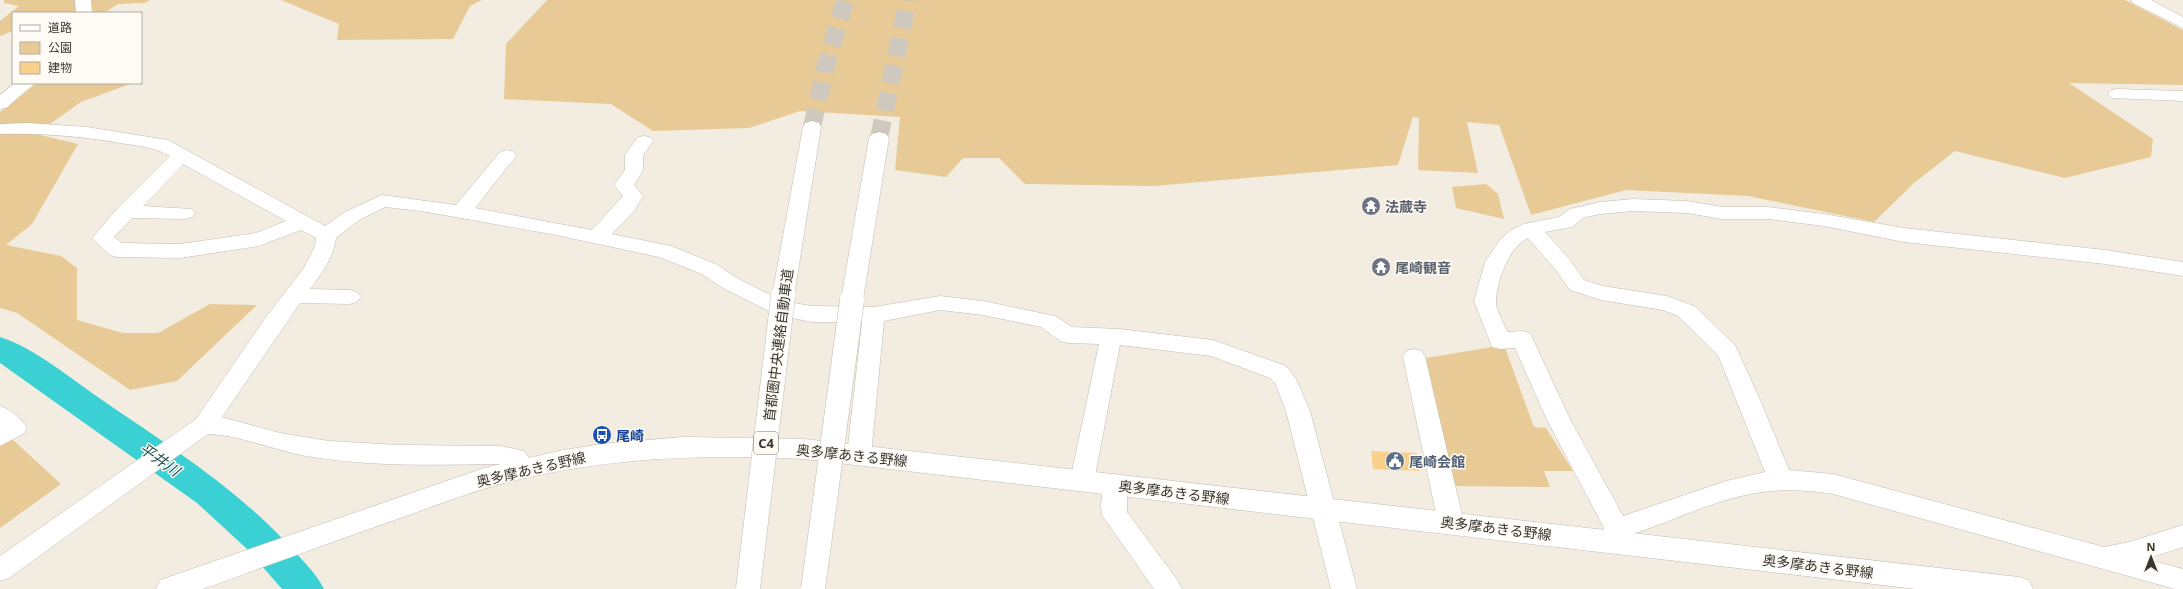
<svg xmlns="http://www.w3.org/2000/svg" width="2183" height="589" font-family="'Open Sans','Noto Sans JP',sans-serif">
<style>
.green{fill:#e8ca97}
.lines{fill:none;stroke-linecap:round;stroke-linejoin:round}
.river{fill:#3bd0d4;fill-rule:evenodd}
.building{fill:#f8d18d}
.highway-tunnel{stroke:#cec8be;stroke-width:18;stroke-dasharray:18 10;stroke-linecap:butt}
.minor-casing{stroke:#c2bcb1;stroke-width:1}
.major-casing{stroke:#c2bcb1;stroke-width:1}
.highway-casing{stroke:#c2bcb1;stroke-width:1}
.minor{fill:#fff;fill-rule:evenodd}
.major{fill:#fff;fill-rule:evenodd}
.highway{fill:#fff;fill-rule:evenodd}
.highway-bridge-casing{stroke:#c2bcb1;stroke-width:25;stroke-linecap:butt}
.highway-bridge{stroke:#fff;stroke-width:24}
.labels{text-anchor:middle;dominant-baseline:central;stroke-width:3;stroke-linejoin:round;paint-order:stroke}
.shield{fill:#fefaf4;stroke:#74716c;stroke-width:1}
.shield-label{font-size:13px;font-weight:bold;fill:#393632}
.worship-label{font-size:14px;font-weight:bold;fill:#5b616d;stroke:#fefaf4;text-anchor:start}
.street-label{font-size:14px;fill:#393632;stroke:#fefaf4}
.transit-label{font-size:14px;font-weight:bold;fill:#164399;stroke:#fefaf4;text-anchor:start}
.service-label{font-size:14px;font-weight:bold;fill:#4e5e75;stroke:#fefaf4;text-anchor:start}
.water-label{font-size:15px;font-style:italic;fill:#1b5759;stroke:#fefaf4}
</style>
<rect width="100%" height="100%" fill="#f3ede1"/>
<g class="green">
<polygon points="4,0 150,0 145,3 118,4 104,13 13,13 13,31 0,36 0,21 19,6 4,3"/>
<polygon points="281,0 482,0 470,6 453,39 337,40 339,24"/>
<polygon points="547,0 2125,0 2183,30 2183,85 2069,83 2153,139 2151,157 2065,178 1955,151 1914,183 1874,222 1748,196 1626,190 1531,215 1499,125 1467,122 1478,173 1418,170 1419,118 1413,117 1398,165 1154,186 1025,184 999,158 963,158 946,177 895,170 900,117 800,111 749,128 653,131 611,104 504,99 506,44"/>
<polygon points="37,83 133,83 81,102 36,134 78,144 32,224 6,245 61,256 77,268 77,320 123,333 158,333 210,304 257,305 177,381 130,390 17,313 0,308 0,112"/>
<polygon points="1486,184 1498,194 1504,219 1456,208 1452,187"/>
<polygon points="1504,345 1534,427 1546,428 1573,471 1544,471 1550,487 1455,486 1426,358"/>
<polygon points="12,439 61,484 0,528 0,442"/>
</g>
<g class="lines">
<path class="river" d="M0,337C33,347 73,380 102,400C169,446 238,489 292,549C304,562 316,573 324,589H282L246,548L197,503L0,363Z"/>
</g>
<polygon class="building" points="1371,451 1417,453 1420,471 1373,469"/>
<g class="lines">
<g class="highway-tunnel">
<polyline points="812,127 825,70 845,0"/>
<polyline points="879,138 908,0"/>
</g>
<g class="minor-casing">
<g id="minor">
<polygon points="75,0 91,0 92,13 76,13"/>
<polygon points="2131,0 2151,0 2183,17 2183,28 2133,3"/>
<polygon points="15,83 35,83 6,108 0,109 0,95"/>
<polygon points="2117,89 2183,91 2183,101 2111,98 2108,94 2111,90"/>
<path d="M28,123L87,127L168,140L325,226L345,212L382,195L456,205L500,152L507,150L514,152L516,156L475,208L592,230L623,196L614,185L625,170V155L638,137L644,136L650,137L653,141L643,155V170L634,185L643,196L634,211L612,234L671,246L716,264L735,277L782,301L812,306L874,307L940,296L983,301L1055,316L1072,327L1119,329L1213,340L1286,366L1296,379L1310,411L1357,589H1331L1286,411L1275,383L1270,378L1211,356L1120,345L1094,481L1091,488L1082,491L1073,488L1070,481L1099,344L1068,343L1060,341L1041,327L983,315L940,310L884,321L871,455L867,462L859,464L851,462L847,455L862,322H812L777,315L721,287L702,274L659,257L551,234L421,211L385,207L359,220L336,238C334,256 322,274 310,289L350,290L357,292L361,297L357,302L350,304L300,303L222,417L280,433L329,441L398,445L501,446L524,451L536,468L533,475C521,479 516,476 509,466L501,464C438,465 375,467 312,457C278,452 242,435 208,434L9,578L0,581V556L196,419L266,317L304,268L315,246L316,238L301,230L259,246L180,258L117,257L110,255L92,238L118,208L170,156C154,147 138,146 120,143C80,136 40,133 0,134V124ZM183,164L286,221L256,233L180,244L122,243L114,237L132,218L185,219L192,217L195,213L192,209L143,206Z"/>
<path d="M1634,199L1687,201L1722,207H1768L1824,214L1904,228L2105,250L2183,262V276L2105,264L1904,242L1824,226L1768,219H1722L1687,213L1634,211L1600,214L1583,218L1572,227L1545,232L1570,260L1584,280L1603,286L1667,296L1694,306L1735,345L1761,402L1789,470L1833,474L2104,547L2129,542L2183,525V547L2146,559L2183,569V589H2175L1833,494C1813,491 1792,489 1772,491C1723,495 1676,520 1630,535V542L1626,550L1617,553L1608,550L1604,542V528L1547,420L1515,348L1500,349L1492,347L1474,301L1485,262L1500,240L1511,230L1524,224L1559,217L1570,209L1600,202ZM1528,238L1556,270L1570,290L1601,300L1663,310L1678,316L1718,355L1765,472L1726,481L1623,516L1570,419L1530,333L1522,331L1508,332C1504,324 1495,309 1496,300C1497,281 1509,246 1528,238Z"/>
<polygon points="1414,349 1422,351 1425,357 1464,523 1460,530 1451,533 1442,530 1438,523 1403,357 1406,351"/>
<path d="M0,406C11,410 21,418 27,428L23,434L0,446Z"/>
<polygon points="1115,475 1124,478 1127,485 1127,512 1178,581 1182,589 1154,589 1102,515 1101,506 1103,485 1106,478"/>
</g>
</g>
<g class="major-casing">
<path id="major" d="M683,437L804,439L2019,577L2029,580L2033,589H1916L804,459C710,454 617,457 525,478C484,487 445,502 406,516C338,540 271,564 203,589H156L160,580L484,468L563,450L602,444Z"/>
</g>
<g class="highway-casing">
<g id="highway">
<polygon points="812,121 819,123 821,127 794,296 791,301 783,304 775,301 772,296 803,127 805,123"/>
<polygon points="879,132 886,134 889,138 863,300 860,305 852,308 844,305 841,300 869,138 872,134"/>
</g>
</g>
<use href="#minor" class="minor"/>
<use href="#major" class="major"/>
<use href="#highway" class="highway"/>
<g class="highway-bridge-casing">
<g id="highway-bridge">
<polyline points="748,589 783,296"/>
<polyline points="813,589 852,300"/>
</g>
</g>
<use href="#highway-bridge" class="highway-bridge"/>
</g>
<defs>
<g id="temple-disc" transform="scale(1)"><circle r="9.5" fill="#6b7280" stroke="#fefaf4"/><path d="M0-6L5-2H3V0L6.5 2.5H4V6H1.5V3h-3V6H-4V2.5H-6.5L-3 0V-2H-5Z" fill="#fff"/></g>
<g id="bus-disc" transform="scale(1)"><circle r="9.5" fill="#1a4fb4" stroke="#fefaf4"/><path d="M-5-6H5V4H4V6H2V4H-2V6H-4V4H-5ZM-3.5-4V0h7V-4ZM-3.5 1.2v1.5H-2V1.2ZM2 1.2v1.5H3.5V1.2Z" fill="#fff"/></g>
<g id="civic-disc" transform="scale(1)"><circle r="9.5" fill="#5c6f8a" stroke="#fefaf4"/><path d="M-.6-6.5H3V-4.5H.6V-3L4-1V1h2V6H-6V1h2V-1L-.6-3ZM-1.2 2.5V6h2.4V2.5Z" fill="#fff"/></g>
</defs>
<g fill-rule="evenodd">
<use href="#temple-disc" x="1371" y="206"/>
<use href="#temple-disc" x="1381" y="267"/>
<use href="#bus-disc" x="602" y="435"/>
<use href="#civic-disc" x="1395" y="461"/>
</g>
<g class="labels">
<rect class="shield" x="754" y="432" width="24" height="22" rx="3"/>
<g class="shield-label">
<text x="766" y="443">C4</text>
</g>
<g class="worship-label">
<text x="1385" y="206">法蔵寺</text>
<text x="1395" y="267">尾崎観音</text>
</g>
<g class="street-label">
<text transform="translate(778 345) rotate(-83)">首都圏中央連絡自動車道</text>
<text transform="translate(852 455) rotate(6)">奥多摩あきる野線</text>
<text transform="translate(531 469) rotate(-13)">奥多摩あきる野線</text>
<text transform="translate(1174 492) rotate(7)">奥多摩あきる野線</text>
<text transform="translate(1496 528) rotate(7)">奥多摩あきる野線</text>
<text transform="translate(1818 566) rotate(7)">奥多摩あきる野線</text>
</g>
<g class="transit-label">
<text x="616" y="435">尾崎</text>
</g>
<g class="service-label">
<text x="1409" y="461">尾崎会館</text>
</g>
<g class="water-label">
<text transform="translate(160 459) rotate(35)">平井川</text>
</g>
</g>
<rect x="12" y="12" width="130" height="72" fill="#fefaf4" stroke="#afaca6"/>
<rect x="20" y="25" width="20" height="6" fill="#ffffff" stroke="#afaca6"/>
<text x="48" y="32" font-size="12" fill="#393632">道路</text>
<rect x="20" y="42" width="20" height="12" fill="#e8ca97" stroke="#afaca6"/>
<text x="48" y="52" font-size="12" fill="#393632">公園</text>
<rect x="20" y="62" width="20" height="12" fill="#f8d18d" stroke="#afaca6"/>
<text x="48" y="72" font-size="12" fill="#393632">建物</text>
<g transform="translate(2151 557)" stroke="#fefaf4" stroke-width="3" paint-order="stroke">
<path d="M0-3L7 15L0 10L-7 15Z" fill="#393632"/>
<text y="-6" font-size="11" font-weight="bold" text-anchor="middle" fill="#393632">N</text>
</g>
</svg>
